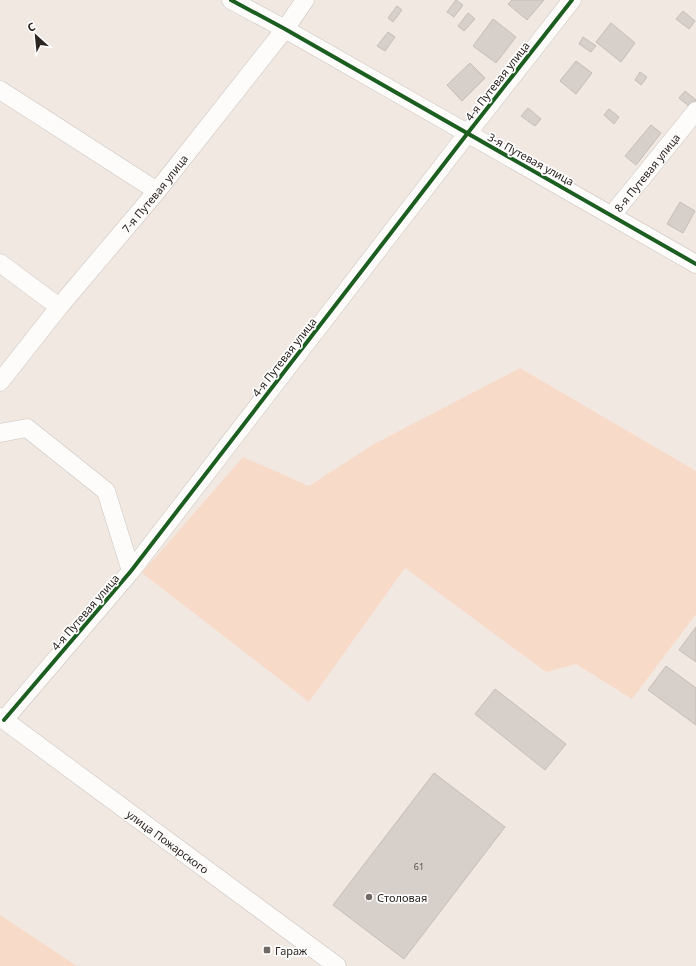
<svg xmlns="http://www.w3.org/2000/svg" width="696" height="966" font-family="'Noto Sans',sans-serif">
<style>
.green{fill:#f8dac9}
.building{fill:#d7cfca;stroke:#c5bdb8}
.lines{fill:none;stroke-linecap:round;stroke-linejoin:round}
.minor-casing{stroke:#cac3be;stroke-width:19}
.minor{stroke:#fdfcfb;stroke-width:18}
.cycleway-casing{stroke:#fff;stroke-width:6}
.cycleway{stroke:#1b5e20;stroke-width:4}
.poi-dot{fill:#716965;stroke:#fff;stroke-width:1.5}
.labels{text-anchor:middle;dominant-baseline:central;stroke-width:3.5;stroke-linejoin:round;paint-order:stroke}
.number-label{font-size:9px;fill:#58504d}
.street-label{font-size:11px;fill:#2b2421;stroke:#fff}
.poi-label{font-size:11px;fill:#2b2421;stroke:#fff;text-anchor:start}
</style>
<rect width="100%" height="100%" fill="#f2e8e2"/>
<g class="green">
<polygon points="520,368 696,471 696,614 632,699 576,664 546,672 405,568 309,702 142,573 243,457 309,486 374,444"/>
<polygon points="0,915 77,966 0,966"/>
</g>
<g class="building">
<polygon points="456,0 463,5 454,17 447,12"/>
<polygon points="512,0 544,0 527,20 508,4"/>
<polygon points="397,6 402,10 393,22 388,18"/>
<polygon points="683,11 695,21 689,29 676,19"/>
<polygon points="468,13 475,19 464,31 458,26"/>
<polygon points="493,19 516,37 496,63 473,46"/>
<polygon points="611,23 635,43 621,62 596,42"/>
<polygon points="388,32 395,37 385,51 377,46"/>
<polygon points="583,37 596,46 591,52 579,44"/>
<polygon points="576,61 592,73 576,94 560,81"/>
<polygon points="470,63 485,78 462,101 447,85"/>
<polygon points="640,72 647,77 641,85 635,80"/>
<polygon points="685,91 696,100 690,107 679,98"/>
<polygon points="528,108 541,119 535,126 521,116"/>
<polygon points="609,109 619,117 614,124 604,115"/>
<polygon points="651,125 661,133 636,165 625,156"/>
<polygon points="680,202 695,211 683,233 667,224"/>
<polygon points="696,627 696,662 679,650"/>
<polygon points="666,666 696,688 696,725 648,690"/>
<polygon points="495,689 566,744 545,770 475,714"/>
<polygon points="434,773 505,827 404,959 333,905"/>
</g>
<g class="lines">
<g class="minor-casing">
<g id="minor">
<polyline points="231,0 285,29 696,264"/>
<polyline points="0,90 157,191"/>
<path id="s1" d="M612,215L696,111"/>
<polyline points="0,263 59,307"/>
<path id="s2" d="M0,382L59,307L157,191L285,29L305,0"/>
<polyline points="0,433 27,428 106,491 131,571"/>
<path id="s3" d="M0,717L337,966"/>
<polyline points="4,720 131,571 467,134 572,0"/>
</g>
</g>
<use href="#minor" class="minor"/>
<g class="cycleway-casing">
<g id="cycleway">
<polyline points="231,0 285,29 696,264"/>
<polyline points="4,720 131,571 467,134 572,0"/>
</g>
</g>
<use href="#cycleway" class="cycleway"/>
</g>
<g class="poi-dot">
<circle cx="369" cy="897" r="4"/>
<rect x="263" y="946" width="8" height="8" rx="2"/>
</g>
<g class="labels">
<g class="number-label">
<text x="419" y="866">61</text>
</g>
<g class="street-label">
<text transform="translate(497 81) rotate(-52)">4-я Путевая улица</text>
<text transform="translate(531 159) rotate(29)">3-я Путевая улица</text>
<text stroke="none"><textPath href="#s1" startOffset="55">8-я Путевая улица</textPath></text>
<text stroke="none"><textPath href="#s2" startOffset="244">7-я Путевая улица</textPath></text>
<text transform="translate(284 357) rotate(-52)">4-я Путевая улица</text>
<text transform="translate(85 612) rotate(-49)">4-я Путевая улица</text>
<text stroke="none"><textPath href="#s3" startOffset="209">улица Пожарского</textPath></text>
</g>
<g class="poi-label">
<text x="377" y="897">Столовая</text>
<text x="275" y="950">Гараж</text>
</g>
</g>
<g transform="translate(36 36) rotate(333)" stroke="#ffffff" stroke-width="3" paint-order="stroke">
<path d="M0-3L7 15L0 10L-7 15Z" fill="#2b2421"/>
<text y="-6" font-size="11" font-weight="bold" text-anchor="middle" fill="#2b2421">С</text>
</g>
</svg>
